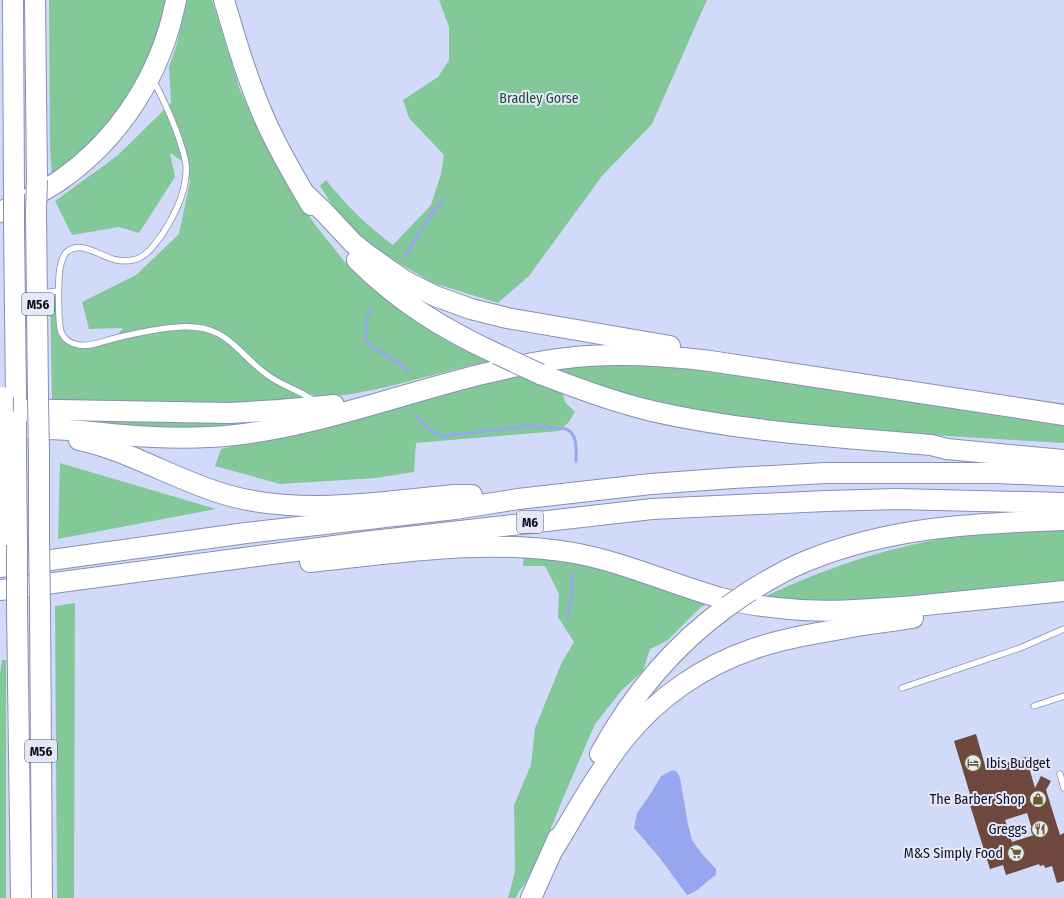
<svg xmlns="http://www.w3.org/2000/svg" width="1064" height="898" font-family="'Fira Sans Condensed',sans-serif">
<style>
.green{fill:#83c899}
.water{fill:#97a7ef}
.lines{fill:none;stroke-linecap:round;stroke-linejoin:round}
.stream{stroke:#97a7ef;stroke-width:3}
.building{fill:#6e483f;fill-rule:evenodd}
.lane-casing{stroke:#878fb3;stroke-width:7}
.highway-casing{stroke:#878fb3;stroke-width:22}
.lane{stroke:#fff;stroke-width:5.5}
.highway{stroke:#fff;stroke-width:20}
.highway-bridge-casing{stroke:#878fb3;stroke-width:22;stroke-linecap:butt}
.highway-bridge{stroke:#fff;stroke-width:20}
.labels{text-anchor:middle;dominant-baseline:central;stroke-width:4;stroke-linejoin:round;paint-order:stroke}
.shield{fill:#e4e8f8;stroke:#4e505e;stroke-width:1}
.shield-label{font-size:13px;font-weight:bold;fill:#0d0f1c}
.park-label{font-size:14px;fill:#204a2f;stroke:#e4e8f8}
.poi-label{font-size:14px;fill:#0d0f1c;stroke:#e4e8f8;text-anchor:end}
</style>
<rect width="100%" height="100%" fill="#d2daf9"/>
<g class="green">
<polygon points="49,0 169,0 164,20 134,89 96,138 52,177 50,148"/>
<path d="M187,0H212L240,90L270,154L316,226L345,262L376,290L408,315L493,364H476L387,387L352,394L328,397L316,396L296,388L306,400L251,404L52,400L50,293C64,307 52,344 75,347C83,347 104,343 113,341L123,328L89,329L82,302L136,275L179,234L190,181L182,161L170,153L175,177L139,233L119,227L72,235L55,201L117,156L171,103L169,67L176,47Z"/>
<path d="M439,0H707L652,124L602,176L529,276L498,303L433,283L385,255L361,236L336,211L320,186L326,180C346,205 367,226 393,245L431,205L441,174L444,155L409,118L403,100L438,77L449,60V27Z"/>
<polygon points="646,361 1064,421 1064,443 863,431 715,415 632,397 547,367"/>
<polygon points="516,374 562,392 565,402 575,412 569,422 559,431 416,443 414,472 376,478 280,484 215,466 221,449"/>
<polygon points="286,417 225,429 122,427 78,420"/>
<polygon points="60,463 216,509 58,539"/>
<path d="M1064,530V587L977,596L833,601L760,599C835,563 914,538 997,532C1019,530 1042,530 1064,530Z"/>
<polygon points="524,553 555,555 718,600 701,607 667,641 650,649 643,671 622,690 595,724 561,803 533,874 519,891 516,898 508,898 515,872 514,805 531,765 535,728 562,662 574,642 558,617 559,594 545,566 523,566"/>
<polygon points="75,603 74,898 57,898 55,606"/>
<polygon points="2,660 6,660 6,898 0,898 0,673"/>
</g>
<path class="water" d="M673,770L677,772L680,778L688,824L692,840L702,854L716,869V875C706,881 698,892 687,895L659,857L634,828L637,813L651,793L661,776Z"/>
<g class="lines">
<g class="stream">
<polyline points="405,257 428,219 443,200"/>
<path d="M370,310C365,321 364,330 367,342C378,355 399,357 408,372"/>
<path d="M416,415C423,425 431,433 444,436L528,426L566,429C578,434 576,449 576,461"/>
<polyline points="568,618 571,599 573,574"/>
</g>
</g>
<path class="building" d="M976,734L986,769L1026,757L1035,788L1041,776L1051,781L1046,790L1060,835L1064,833V881L1057,883L1052,866L1045,868L1044,865L1040,866L1039,864L1006,875L1003,865L990,869L970,805L973,804L954,741ZM1027,813L1034,835L1012,842L1005,820Z"/>
<g class="lines">
<g class="lane-casing">
<g id="lane">
<path d="M153,80C162,96 169,112 176,130C180,141 184,152 186,164C188,189 176,213 163,233C156,243 146,258 133,260C128,261 122,261 117,260C102,258 83,240 68,251C63,254 61,263 60,268C58,278 58,324 61,332C64,339 71,344 79,345C91,347 104,341 116,338C137,333 158,328 180,327C231,324 236,355 272,378C285,387 302,391 314,401"/>
<polyline points="41,293 58,291"/>
<polyline points="902,688 1020,648 1064,629"/>
<polyline points="1034,706 1064,696"/>
<polyline points="1060,774 1064,788"/>
</g>
</g>
<g class="highway-casing">
<g id="highway">
<polyline points="13,0 14,194"/>
<polyline points="35,0 37,180"/>
<path d="M224,0C236,41 248,82 266,122C279,151 295,178 311,205"/>
<polyline points="304,193 325,213 353,243 368,255 405,281 435,296 471,309 507,318 670,346"/>
<polyline points="36,211 38,397"/>
<path d="M0,212C20,203 41,193 59,181C120,139 162,73 176,0"/>
<polyline points="14,225 16,397"/>
<path d="M357,260C399,302 443,329 497,354"/>
<path d="M540,374C577,388 614,402 652,411C743,432 838,437 931,445L947,449L1064,460"/>
<polyline points="0,409 230,413 279,410 334,405"/>
<path d="M0,431C42,426 81,431 123,435C159,438 198,439 235,435C345,422 448,374 559,359C609,352 660,355 710,361L1064,415"/>
<path d="M79,440C131,451 177,481 227,495C301,516 379,502 454,495H472"/>
<polyline points="39,454 39,542"/>
<polyline points="16,455 17,545"/>
<polyline points="0,562 2,455"/>
<path d="M310,562C397,553 486,538 574,553C624,562 671,584 721,598C743,604 766,607 789,609C830,613 873,609 915,606C965,601 1014,596 1064,591"/>
<polyline points="0,567 246,533 455,509 518,499 651,484 733,478 826,473 997,473 1064,476"/>
<polyline points="0,590 364,542 652,509 826,501 897,499 1064,503"/>
<path d="M750,591C768,580 785,570 804,562C888,527 974,523 1064,520"/>
<polyline points="40,604 42,898"/>
<polyline points="17,607 21,898"/>
<path d="M600,754C632,695 674,645 728,606"/>
<path d="M553,850C576,812 598,772 625,738C658,697 703,666 753,649C781,639 812,634 841,629C865,624 889,622 913,618"/>
<polyline points="531,898 558,838"/>
</g>
</g>
<use href="#lane" class="lane"/>
<use href="#highway" class="highway"/>
<g class="highway-bridge-casing">
<g id="highway-bridge">
<polyline points="14,194 14,225"/>
<polyline points="36,211 37,180"/>
<polyline points="497,354 540,374"/>
<polyline points="38,397 39,454"/>
<polyline points="16,421 16,455"/>
<polyline points="2,455 3,397"/>
<polyline points="39,542 40,604"/>
<polyline points="17,545 17,607"/>
<polyline points="728,606 750,591"/>
</g>
</g>
<use href="#highway-bridge" class="highway-bridge"/>
</g>
<defs>
<g id="hotel-ring" transform="scale(0.9)"><circle r="9.5" fill="#e4e8f8" stroke="#6b5d2a" stroke-width="1.5"/><path d="M-6-4.5h1.5V1H6V5H4.5V3h-9V5H-6ZM-4 0a1.8 1.8 0 1 1 3.6 0ZM.5 0V-2.5h3Q6-2.5 6 0Z" fill="#6b5d2a"/></g>
<g id="shop-ring" transform="scale(0.9)"><circle r="9.5" fill="#e4e8f8" stroke="#6b5d2a" stroke-width="1.5"/><path d="M-5-2.5h2.3a2.7 3.5 0 0 1 5.4 0H5L5.5 6h-11ZM-1.5-2.5h3a1.5 2.3 0 0 0-3 0Z" fill="#6b5d2a"/></g>
<g id="restaurant-ring" transform="scale(0.9)"><circle r="9.5" fill="#e4e8f8" stroke="#6b5d2a" stroke-width="1.5"/><path d="M-5-6h1v4h1v-4h1v4h1v-4h1v5L-1.5 .5V6h-2V.5L-5-1ZM5-6V6H3V1.5H1.5Q1.5-4 5-6Z" fill="#6b5d2a"/></g>
<g id="supermarket-ring" transform="scale(0.9)"><circle r="9.5" fill="#e4e8f8" stroke="#6b5d2a" stroke-width="1.5"/><path d="M-6-5.5h2.5l.6 2H6L4.5 2H-2.5L-4.4-4H-6ZM-1.5 3.2a1.3 1.3 0 1 0 .1 0ZM3 3.2a1.3 1.3 0 1 0 .1 0Z" fill="#6b5d2a"/></g>
</defs>
<g fill-rule="evenodd">
<use href="#hotel-ring" x="973" y="763"/>
<use href="#shop-ring" x="1038" y="799"/>
<use href="#restaurant-ring" x="1040" y="829"/>
<use href="#supermarket-ring" x="1016" y="853"/>
</g>
<g class="labels">
<g class="shield">
<rect x="22" y="293" width="32" height="22" rx="3"/>
<rect x="517" y="511" width="26" height="22" rx="3"/>
<rect x="25" y="740" width="32" height="22" rx="3"/>
</g>
<g class="shield-label">
<text x="38" y="304">M56</text>
<text x="530" y="522">M6</text>
<text x="41" y="751">M56</text>
</g>
<g class="park-label">
<text x="539" y="98">Bradley Gorse</text>
</g>
<g class="poi-label">
<text x="986" y="763" text-anchor="start">Ibis Budget</text>
<text x="1025" y="799">The Barber Shop</text>
<text x="1027" y="829">Greggs</text>
<text x="1003" y="853">M&amp;S Simply Food</text>
</g>
</g>
</svg>
